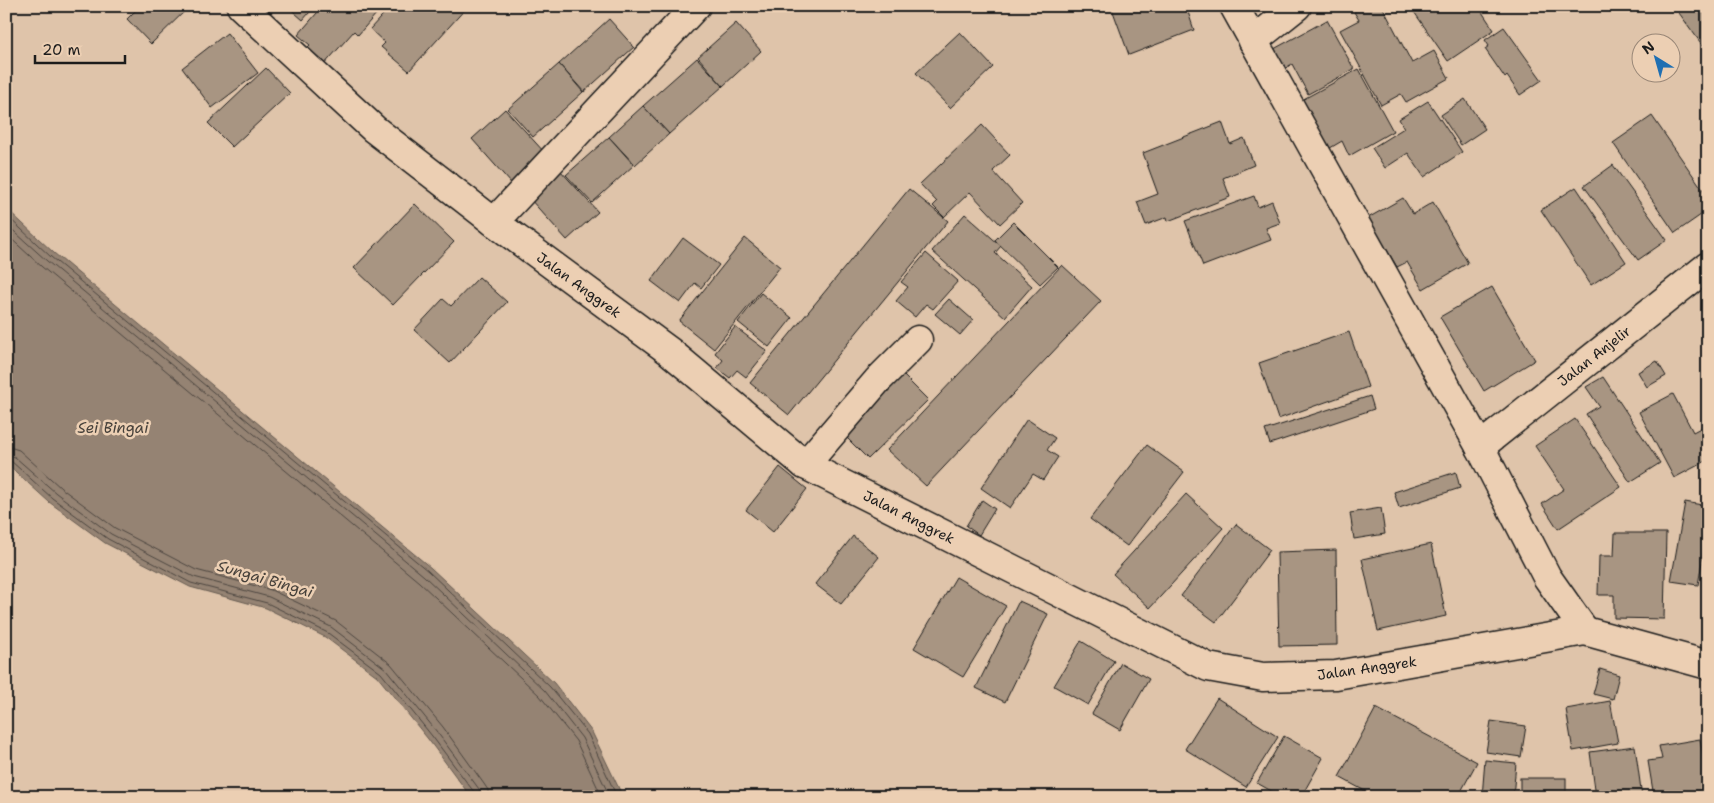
<svg xmlns="http://www.w3.org/2000/svg" width="1714" height="803" font-family="'Shantell Sans',sans-serif">
<style>
.water{fill:#958373;stroke:#655a50}
.lines{fill:none;stroke-linecap:round;stroke-linejoin:round}
.shore{stroke:#4c453f;stroke-width:1}
.building{fill:#a89582;stroke:#1c1c1c}
.street-casing{stroke:#1c1c1c;stroke-width:31}
.street{stroke:#eccfb3;stroke-width:28}
.labels{text-anchor:middle;dominant-baseline:central;stroke-width:5;stroke-linejoin:round;paint-order:stroke}
.street-label{font-size:14px;fill:#1c1c1c;stroke:#eccfb3}
.water-label{font-size:15px;font-style:italic;fill:#46403a;stroke:#eccfb3}
</style>
<rect width="100%" height="100%" fill="#dfc4aa"/>
<filter id="ink" filterUnits="userSpaceOnUse"><feTurbulence type="fractalNoise" baseFrequency=".02" numOctaves="2"/><feDisplacementMap in="SourceGraphic" scale="10" xChannelSelector="R" yChannelSelector="G"/><feConvolveMatrix kernelMatrix="1 2 1 2 8 2 1 2 1" color-interpolation-filters="sRGB"/></filter>
<g filter="url(#ink)">
<polygon class="water" points="6,208 54,253 431,568 554,683 592,732 623,797 471,797 428,739 377,676 325,637 266,608 190,587 105,543 49,502 6,463"/>
<g class="lines">
<g class="shore">
<polyline points="6,215 51,257 428,571 550,687 588,734 617,797"/>
<polyline points="6,224 47,261 424,576 545,691 582,738 610,797"/>
<polyline points="6,234 42,267 419,582 540,696 576,741 602,797"/>
<polyline points="6,446 19,450 61,488 115,528 196,570 271,590 336,621 391,664 443,727 484,784 488,790 488,797"/>
<polyline points="6,454 15,457 56,493 111,534 194,577 269,597 331,627 386,669 437,732 479,789 481,797"/>
<polyline points="6,460 11,461 52,498 108,539 191,583 267,603 328,633 381,673 432,736 474,792 474,797"/>
</g>
</g>
<g class="building">
<polygon points="140,6 190,6 151,44 127,19"/>
<polygon points="287,6 315,6 303,20"/>
<polygon points="323,6 383,6 358,35 354,31 322,67 304,51 310,45 298,35"/>
<polygon points="391,6 468,6 409,71 381,47 385,43 370,29"/>
<polygon points="1111,6 1186,6 1194,30 1129,55"/>
<polygon points="1365,6 1382,6 1412,63 1434,51 1449,78 1406,102 1401,94 1381,105 1340,30 1359,20 1354,12"/>
<polygon points="1410,6 1478,6 1494,30 1448,61"/>
<polygon points="1674,6 1708,6 1708,53"/>
<polygon points="609,19 634,47 584,92 559,64"/>
<polygon points="1327,20 1354,69 1308,94 1292,64 1284,69 1274,49"/>
<polygon points="736,23 761,51 723,86 698,57"/>
<polygon points="1504,27 1542,80 1520,95 1507,76 1505,78 1485,49 1489,46 1485,40"/>
<polygon points="960,32 993,67 950,108 916,73"/>
<polygon points="227,33 258,73 212,108 182,68"/>
<polygon points="697,58 723,86 669,134 643,106"/>
<polygon points="559,64 583,92 533,137 508,109"/>
<polygon points="266,68 290,93 232,147 208,123"/>
<polygon points="1359,69 1393,131 1349,156 1342,141 1325,151 1298,102"/>
<polygon points="1465,99 1485,129 1461,145 1441,115"/>
<polygon points="1428,101 1462,152 1424,177 1408,153 1385,168 1372,148 1404,128 1399,119"/>
<polygon points="643,106 669,134 635,165 609,137"/>
<polygon points="505,109 545,153 511,183 472,139"/>
<polygon points="1652,116 1708,197 1708,210 1675,233 1613,143"/>
<polygon points="1222,122 1230,144 1244,138 1254,165 1223,178 1230,197 1168,221 1167,217 1146,225 1137,202 1158,194 1143,153"/>
<polygon points="982,125 1010,155 993,171 1022,203 1000,224 970,192 944,217 933,206 937,202 920,184"/>
<polygon points="609,137 634,165 592,203 566,175"/>
<polygon points="1613,165 1667,240 1638,260 1584,186"/>
<polygon points="560,170 598,212 567,240 529,198"/>
<polygon points="1576,187 1626,262 1591,285 1541,210"/>
<polygon points="909,189 948,221 789,415 750,383"/>
<polygon points="1254,196 1258,207 1272,201 1280,223 1266,228 1271,240 1203,266 1185,221"/>
<polygon points="1403,198 1413,214 1433,202 1468,263 1423,289 1407,262 1397,267 1368,218"/>
<polygon points="415,204 454,242 393,305 354,268"/>
<polygon points="965,214 1001,246 995,253 1032,286 1005,317 932,251"/>
<polygon points="1013,222 1058,267 1040,284 995,240"/>
<polygon points="683,238 719,265 701,288 695,283 680,303 651,281"/>
<polygon points="745,238 780,267 714,349 679,321"/>
<polygon points="926,253 958,281 933,309 926,304 915,317 896,301 908,287 901,282"/>
<polygon points="1062,265 1101,301 926,486 887,450"/>
<polygon points="479,277 507,302 450,363 414,330 443,299 451,306"/>
<polygon points="1492,287 1535,360 1484,391 1440,317"/>
<polygon points="761,293 792,318 769,347 738,322"/>
<polygon points="949,299 973,320 960,335 935,314"/>
<polygon points="735,327 767,351 746,377 737,370 730,378 717,368 723,360 715,353"/>
<polygon points="1349,332 1368,387 1278,419 1259,363"/>
<polygon points="1708,334 1708,347 1701,339"/>
<polygon points="1657,361 1666,376 1647,387 1638,372"/>
<polygon points="901,373 928,400 868,459 841,432"/>
<polygon points="1603,377 1660,463 1630,482 1586,414 1599,406 1586,387"/>
<polygon points="1673,394 1693,432 1708,424 1708,460 1674,478 1639,412"/>
<polygon points="1370,396 1374,409 1270,444 1265,430"/>
<polygon points="1027,419 1055,438 1047,450 1058,457 1043,480 1033,474 1010,508 981,488"/>
<polygon points="1575,419 1621,487 1558,529 1542,504 1564,489 1535,446"/>
<polygon points="1147,445 1184,472 1127,546 1090,519"/>
<polygon points="780,467 807,489 773,532 746,510"/>
<polygon points="1456,472 1460,488 1399,508 1394,492"/>
<polygon points="1186,494 1223,528 1150,608 1113,574"/>
<polygon points="982,500 995,509 979,535 966,526"/>
<polygon points="1685,502 1708,506 1708,527 1698,585 1671,581"/>
<polygon points="1381,508 1385,534 1354,539 1350,513"/>
<polygon points="1236,524 1270,550 1216,622 1181,596"/>
<polygon points="1615,533 1666,533 1664,619 1614,618 1614,595 1598,595 1599,556 1614,556"/>
<polygon points="853,536 879,557 841,604 815,584"/>
<polygon points="1431,544 1446,616 1378,631 1362,559"/>
<polygon points="1336,550 1337,645 1279,646 1277,552"/>
<polygon points="956,577 1006,606 963,677 914,648"/>
<polygon points="1019,601 1048,614 1005,702 976,688"/>
<polygon points="1081,641 1114,661 1088,705 1054,686"/>
<polygon points="1121,663 1149,679 1120,730 1092,714"/>
<polygon points="1600,669 1619,675 1613,699 1593,694"/>
<polygon points="1217,698 1278,737 1246,787 1185,749"/>
<polygon points="1610,701 1618,743 1573,751 1566,709"/>
<polygon points="1376,708 1477,762 1458,797 1376,797 1339,777"/>
<polygon points="1491,721 1526,726 1521,757 1486,752"/>
<polygon points="1284,736 1323,758 1301,797 1282,797 1257,783"/>
<polygon points="1700,739 1708,785 1708,797 1654,797 1648,761 1662,759 1659,746"/>
<polygon points="1635,746 1642,797 1596,797 1590,752"/>
<polygon points="1485,760 1516,763 1513,797 1482,797"/>
<rect x="1520" y="778" width="46" height="19"/>
</g>
<g class="lines">
<g class="street-casing">
<g id="street">
<polyline points="241,6 374,129 494,222 669,351 805,465 1208,667 1263,677 1336,675 1585,631 1708,665"/>
<polyline points="1234,6 1480,447 1547,577 1585,631"/>
<polyline points="1253,41 1297,6"/>
<polyline points="494,222 696,6"/>
<polyline points="1480,447 1708,266"/>
<polyline points="805,465 877,381 918,340"/>
</g>
</g>
<use href="#street" class="street"/>
</g>
</g>
<g class="labels">
<g class="street-label">
<text transform="translate(579 285) rotate(36)">Jalan Anggrek</text>
<text transform="translate(1594 356) rotate(-38)">Jalan Anjelir</text>
<text transform="translate(909 517) rotate(27)">Jalan Anggrek</text>
<text transform="translate(1367 668) rotate(-8)">Jalan Anggrek</text>
</g>
<g class="water-label">
<text x="113" y="428">Sei Bingai</text>
<text transform="translate(265 579) rotate(16)">Sungai Bingai</text>
</g>
</g>
<rect width="1714" height="803" fill="none" stroke="#eccfb3" stroke-width="25"/>
<rect x="12" y="12" width="1689" height="778" fill="none" stroke="#1c1c1c" stroke-width="2" filter="url(#ink)"/>
<g transform="translate(1656 58) rotate(323)"><circle r="24" fill="#eccfb3" stroke="#998777"/>
<path d="M0-4L9 19L0 12L-9 19Z" fill="#1f6fb2"/>
<text y="-8" font-size="14" font-weight="bold" text-anchor="middle" fill="#1c1c1c">N</text>
</g>
<path d="M35 55v8h90v-8" fill="none" stroke="#1c1c1c" stroke-width="2.5"/>
<text x="42" y="55" font-size="15" fill="#1c1c1c" stroke="#eccfb3" stroke-width="4" paint-order="stroke">20 m</text>
</svg>
